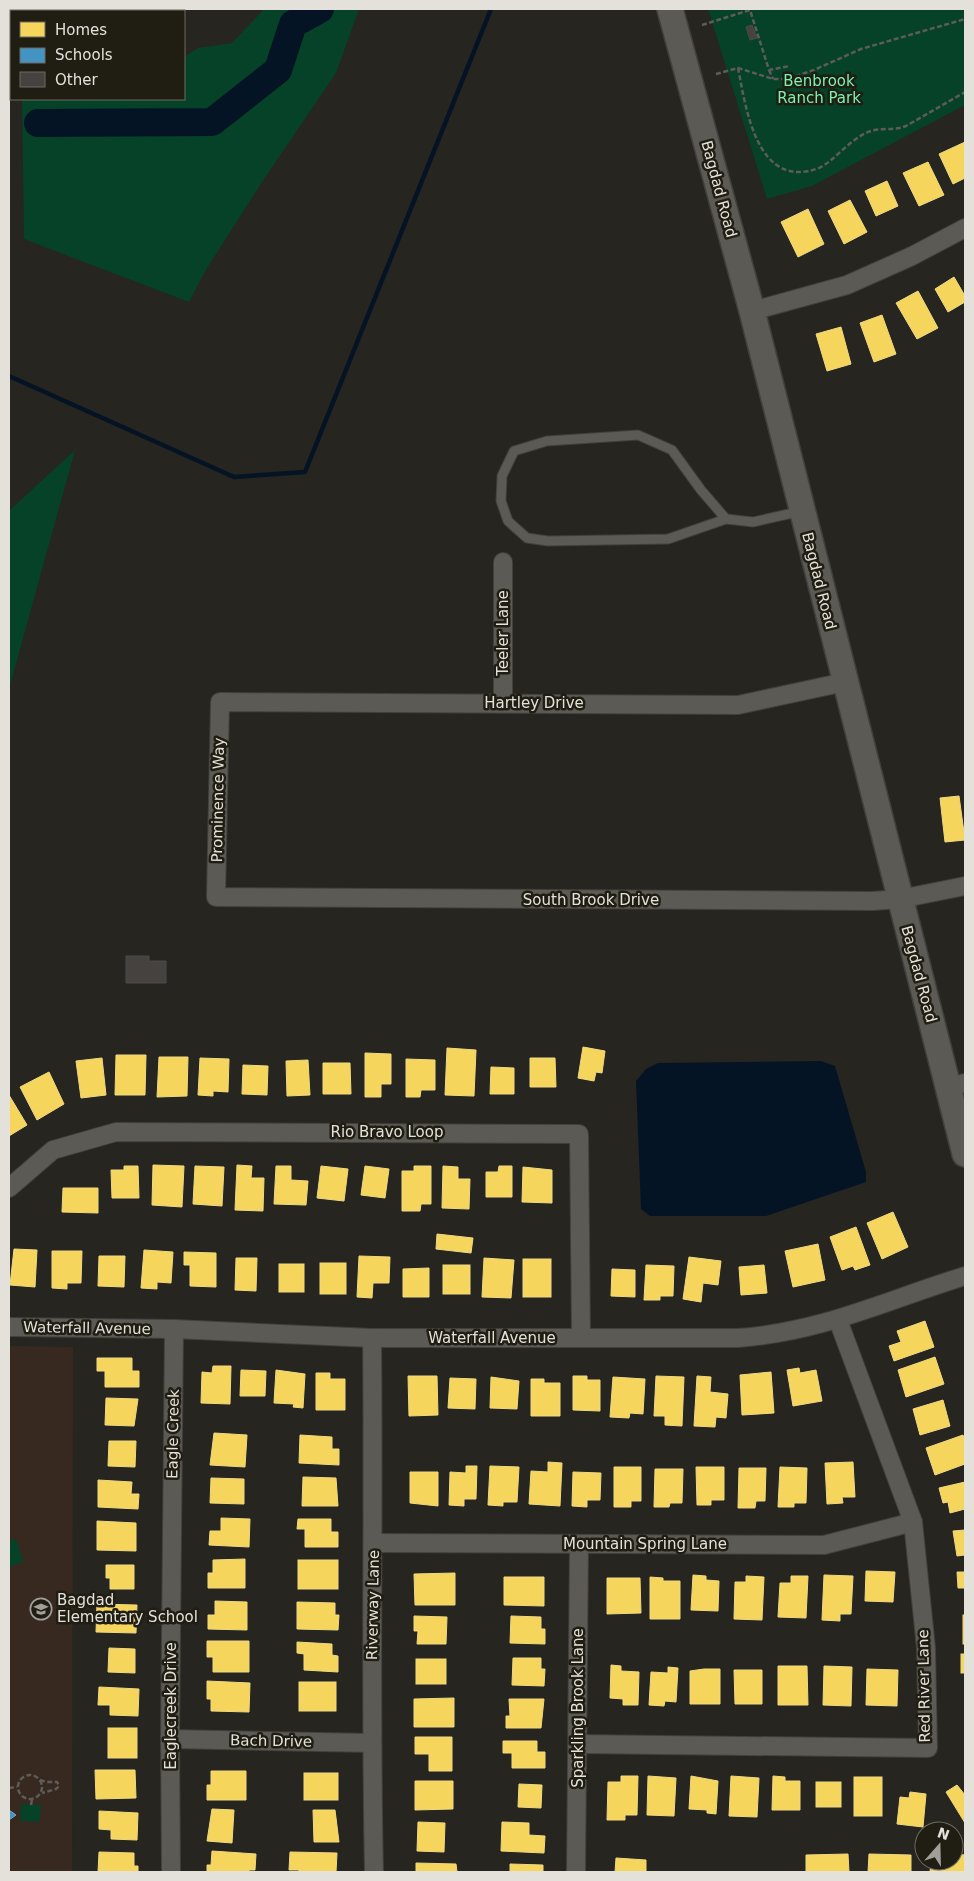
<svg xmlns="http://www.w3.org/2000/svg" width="974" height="1881" font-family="'DejaVu Sans',sans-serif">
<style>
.education{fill:#372920}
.green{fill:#054228}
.water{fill:#051424}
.homes{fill:#f6d55c;stroke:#f0d982}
.schools{fill:#4393c3;stroke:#73aaca}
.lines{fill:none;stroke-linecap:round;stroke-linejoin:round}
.stream{stroke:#051424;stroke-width:4.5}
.river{stroke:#051424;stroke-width:28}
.building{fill:#454240;stroke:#4d4a49}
.lane-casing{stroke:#41403c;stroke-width:11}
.street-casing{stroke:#41403c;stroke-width:20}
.secondary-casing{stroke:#41403c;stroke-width:28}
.path{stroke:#5d5c59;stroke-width:2.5;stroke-dasharray:5 2.5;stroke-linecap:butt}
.lane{stroke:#5b5a55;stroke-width:9}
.street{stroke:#5b5a55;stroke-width:18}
.secondary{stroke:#5b5a55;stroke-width:25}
.labels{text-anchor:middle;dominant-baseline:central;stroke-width:5;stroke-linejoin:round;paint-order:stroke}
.park-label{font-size:15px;fill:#7af3b1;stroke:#201d13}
.street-label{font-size:15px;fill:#e3e1da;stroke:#201d13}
.poi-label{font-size:15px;fill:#e3e1da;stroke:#201d13;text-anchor:start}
</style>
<rect width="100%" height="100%" fill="#262520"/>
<polygon class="education" points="9,1346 73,1347 72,1872 9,1872"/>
<g class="green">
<polygon points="264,9 359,9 336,73 262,182 204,273 189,302 24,239 22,99 184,99 184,57 198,48 232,43"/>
<polygon points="708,9 965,9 965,105 812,186 767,199"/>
<polygon points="75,450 9,689 9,511"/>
<polygon points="16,1539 23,1562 9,1567 9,1541"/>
<polygon points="21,1804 41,1805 39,1822 20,1821"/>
</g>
<polygon class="water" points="821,1061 835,1066 866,1172 866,1182 766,1216 650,1216 641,1209 636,1081 646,1069 658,1063"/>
<g class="homes">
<polygon points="965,142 965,178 953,184 939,154"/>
<polygon points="928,162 944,195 919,206 903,173"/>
<polygon points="887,181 898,206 876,216 865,191"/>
<polygon points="850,200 867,232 844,244 828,211"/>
<polygon points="808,209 824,244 798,257 781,222"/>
<polygon points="954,277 965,296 965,302 948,312 935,289"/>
<polygon points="918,291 938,328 917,339 896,303"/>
<polygon points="882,315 896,354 874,362 860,323"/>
<polygon points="841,327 851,364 827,371 816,334"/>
<polygon points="959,796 965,840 945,842 940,798"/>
<polygon points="583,1047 605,1051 602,1073 596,1072 594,1081 578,1078"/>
<polygon points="447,1048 476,1050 474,1096 445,1095"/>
<polygon points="365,1053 391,1054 391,1084 381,1084 381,1097 365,1097"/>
<polygon points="116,1055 146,1055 145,1095 115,1095"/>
<polygon points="159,1057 188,1057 187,1096 157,1097"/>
<polygon points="102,1058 106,1095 81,1098 76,1061"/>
<polygon points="200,1058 229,1059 228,1092 213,1091 213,1096 198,1095"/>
<polygon points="530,1058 555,1058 556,1087 530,1087"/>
<polygon points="406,1059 435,1060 435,1090 421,1090 420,1097 406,1097"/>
<polygon points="308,1060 310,1095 287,1096 286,1061"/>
<polygon points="323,1063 350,1063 351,1094 323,1094"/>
<polygon points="243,1065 268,1066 267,1095 242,1094"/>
<polygon points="491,1067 514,1068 514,1094 490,1094"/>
<polygon points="49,1072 64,1104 37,1120 20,1087"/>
<polygon points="9,1095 27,1125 9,1136"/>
<polygon points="153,1165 184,1166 182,1207 152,1205"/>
<polygon points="237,1165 252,1166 251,1178 264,1178 263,1211 235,1210"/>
<polygon points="124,1166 138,1166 139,1198 112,1198 111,1170 124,1170"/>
<polygon points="195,1166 224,1167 222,1206 193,1204"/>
<polygon points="276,1166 291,1166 291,1180 308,1181 306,1205 274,1204"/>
<polygon points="321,1166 348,1169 344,1201 317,1198"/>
<polygon points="365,1166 389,1169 385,1198 361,1195"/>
<polygon points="414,1166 431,1166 431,1204 421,1204 420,1211 402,1211 402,1171 414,1171"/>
<polygon points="443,1166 458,1167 458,1179 470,1179 469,1209 442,1208"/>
<polygon points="499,1166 512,1166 512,1197 486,1197 486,1172 498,1172"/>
<polygon points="523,1167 552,1170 552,1203 522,1202"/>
<polygon points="63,1188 98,1188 98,1213 62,1212"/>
<polygon points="893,1212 908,1247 882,1259 867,1223"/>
<polygon points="856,1227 870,1265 855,1270 853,1266 842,1270 830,1237"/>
<polygon points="437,1234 473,1238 471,1253 436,1249"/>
<polygon points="818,1244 825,1280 793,1287 785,1251"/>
<polygon points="14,1249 37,1250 35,1287 10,1285"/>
<polygon points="144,1250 173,1252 171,1283 157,1282 157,1289 141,1288"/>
<polygon points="52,1251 82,1251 81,1283 67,1283 67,1289 52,1288"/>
<polygon points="184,1252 216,1253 216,1287 190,1286 190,1265 184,1265"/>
<polygon points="99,1256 125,1256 124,1287 98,1286"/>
<polygon points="359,1256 390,1257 389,1283 373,1283 372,1298 357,1297"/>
<polygon points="689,1257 721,1261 718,1285 703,1283 701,1302 683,1299"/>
<polygon points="236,1258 257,1258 256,1291 235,1290"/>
<polygon points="484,1258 514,1260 511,1298 482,1297"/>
<rect x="523" y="1259" width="28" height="38"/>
<rect x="320" y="1263" width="26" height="31"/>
<rect x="279" y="1264" width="25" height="28"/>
<rect x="443" y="1265" width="27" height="29"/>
<polygon points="646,1265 674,1266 673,1296 660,1296 660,1300 644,1300"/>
<polygon points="764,1265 767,1293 741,1295 739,1267"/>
<polygon points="429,1268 429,1297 403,1297 403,1269"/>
<polygon points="612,1269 635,1270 635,1297 611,1296"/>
<polygon points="925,1321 934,1347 894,1361 889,1346 901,1342 897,1331"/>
<polygon points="935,1357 944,1384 906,1397 898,1370"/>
<polygon points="97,1358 132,1358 132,1371 139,1371 139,1387 105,1387 105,1371 97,1371"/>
<polygon points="213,1366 231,1366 230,1404 201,1403 202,1372 212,1373"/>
<polygon points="799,1368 800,1373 816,1370 822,1401 793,1406 787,1370"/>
<polygon points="241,1370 266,1371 265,1396 240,1396"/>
<polygon points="276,1370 305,1374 303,1408 293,1407 294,1404 274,1403"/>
<polygon points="771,1372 774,1413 742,1415 740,1375"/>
<polygon points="316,1373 330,1373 330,1379 345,1379 345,1410 316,1410"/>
<polygon points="408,1376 437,1376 438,1415 409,1416"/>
<polygon points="573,1376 587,1376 587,1380 600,1380 600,1411 573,1410"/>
<polygon points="656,1376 684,1377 682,1426 665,1425 665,1416 654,1416"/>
<polygon points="697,1376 711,1377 710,1392 728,1394 726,1418 716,1417 715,1427 694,1426"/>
<polygon points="491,1377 519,1381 517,1409 490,1408"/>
<polygon points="613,1377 645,1379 643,1414 630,1413 629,1418 610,1417"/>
<polygon points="450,1378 476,1379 475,1409 448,1408"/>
<polygon points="531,1379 544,1379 544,1383 560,1383 560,1416 531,1416"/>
<polygon points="106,1398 138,1399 134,1426 105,1425"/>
<polygon points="943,1400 950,1426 920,1435 913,1409"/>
<polygon points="214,1433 247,1435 245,1467 210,1465"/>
<polygon points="300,1435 332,1437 332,1449 339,1449 339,1465 299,1463"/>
<polygon points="963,1435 965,1442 965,1464 935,1475 926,1448"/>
<polygon points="109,1441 136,1441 135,1467 108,1466"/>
<polygon points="548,1462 562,1463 560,1506 529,1504 531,1471 548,1472"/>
<polygon points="853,1462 855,1497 842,1497 843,1503 827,1504 825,1463"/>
<polygon points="466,1466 477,1466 476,1499 464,1499 464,1506 449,1505 450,1472 466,1473"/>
<polygon points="490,1466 519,1467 517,1502 503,1502 503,1506 488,1505"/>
<polygon points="614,1467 641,1467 641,1501 631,1501 631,1507 614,1507"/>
<polygon points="696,1467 724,1467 724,1500 711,1500 711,1505 697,1505"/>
<polygon points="780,1467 807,1468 806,1503 794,1503 794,1507 778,1507"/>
<polygon points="739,1468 766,1468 765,1501 756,1501 755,1508 738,1508"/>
<polygon points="655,1469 683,1469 682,1503 670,1503 669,1507 654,1507"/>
<polygon points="410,1472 438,1472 438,1506 410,1503"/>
<polygon points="573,1472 601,1473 600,1500 587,1500 587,1507 572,1506"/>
<polygon points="303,1477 336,1478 338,1506 302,1506"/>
<polygon points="211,1478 244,1479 244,1504 210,1503"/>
<polygon points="98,1480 132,1482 131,1494 139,1494 138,1509 98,1507"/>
<polygon points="965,1482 965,1509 950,1513 948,1502 943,1503 939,1488"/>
<polygon points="221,1518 250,1519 249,1547 209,1545 210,1531 221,1531"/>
<polygon points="298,1519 331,1519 331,1532 338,1532 338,1547 305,1547 305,1529 297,1529"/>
<polygon points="97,1521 136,1523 136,1551 97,1550"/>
<polygon points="965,1530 965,1555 957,1556 953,1531"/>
<polygon points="245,1559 245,1588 208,1588 208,1573 213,1573 213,1560"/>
<rect x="298" y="1560" width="40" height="29"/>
<polygon points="106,1565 134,1565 134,1589 110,1589 110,1578 106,1578"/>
<polygon points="866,1571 895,1572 893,1602 865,1601"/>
<polygon points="957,1572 965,1572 965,1588 958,1588"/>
<polygon points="455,1573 455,1605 415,1605 414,1574"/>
<polygon points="693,1575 706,1576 706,1580 719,1581 718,1611 691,1610"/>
<polygon points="824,1575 853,1576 851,1614 840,1614 840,1621 822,1620"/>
<polygon points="746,1576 764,1577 762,1620 734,1619 735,1582 746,1582"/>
<polygon points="791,1576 808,1576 806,1618 778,1617 780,1583 791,1583"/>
<polygon points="504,1577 544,1577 544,1606 504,1605"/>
<polygon points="650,1577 663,1578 663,1581 680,1581 680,1619 650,1619"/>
<polygon points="607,1578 640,1578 641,1613 607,1614"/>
<polygon points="215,1601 247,1602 247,1630 208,1629 208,1615 215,1615"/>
<polygon points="297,1602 335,1603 335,1615 339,1615 338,1630 297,1629"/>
<polygon points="97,1604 137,1605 136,1633 96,1632"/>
<rect x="963" y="1615" width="2" height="29"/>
<polygon points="414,1616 447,1617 446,1644 417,1644 418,1631 414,1631"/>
<polygon points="511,1616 541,1617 541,1629 545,1629 545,1644 510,1643"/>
<polygon points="207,1641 249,1641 249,1672 213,1672 213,1657 207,1657"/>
<polygon points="297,1642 332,1644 332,1655 338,1656 338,1672 304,1670 304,1654 297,1653"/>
<polygon points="109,1648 135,1649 135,1673 108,1672"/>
<rect x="961" y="1654" width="4" height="19"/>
<polygon points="513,1658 541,1658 541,1669 545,1669 544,1686 512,1685"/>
<rect x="416" y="1659" width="30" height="25"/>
<polygon points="611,1665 621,1666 621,1671 639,1672 638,1705 623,1705 623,1699 610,1698"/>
<polygon points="778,1666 807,1666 808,1705 778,1705"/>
<polygon points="824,1666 852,1667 851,1706 823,1705"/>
<polygon points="668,1667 678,1668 676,1702 665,1701 664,1706 649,1705 651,1672 668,1673"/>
<polygon points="704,1669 720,1669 720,1704 690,1704 690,1671"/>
<polygon points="867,1669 898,1670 897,1706 866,1705"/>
<polygon points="734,1670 762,1670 762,1704 735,1704"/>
<polygon points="207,1681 250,1683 249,1712 211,1711 211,1699 207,1699"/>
<rect x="299" y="1682" width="37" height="29"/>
<polygon points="99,1687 139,1689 138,1716 110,1715 110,1705 98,1705"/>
<polygon points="454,1698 454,1727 414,1727 414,1699"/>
<polygon points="509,1699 544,1699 541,1728 506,1728 506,1716 510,1716"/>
<rect x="108" y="1728" width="29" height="30"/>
<polygon points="415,1737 452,1737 452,1771 429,1771 429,1754 415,1754"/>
<polygon points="503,1741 537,1741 537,1752 545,1752 545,1768 512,1768 512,1753 503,1753"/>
<polygon points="95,1770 135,1770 136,1798 96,1799"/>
<polygon points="211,1771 246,1771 246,1800 207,1800 207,1785 211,1785"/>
<rect x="304" y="1773" width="34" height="27"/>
<polygon points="621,1776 638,1776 637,1815 625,1815 625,1820 607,1820 608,1782 621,1782"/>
<polygon points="648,1776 676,1778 674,1816 647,1815"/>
<polygon points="691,1776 718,1781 716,1814 707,1813 707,1810 689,1809"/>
<polygon points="731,1776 759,1778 757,1817 729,1816"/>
<polygon points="773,1776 785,1777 785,1781 800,1781 800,1810 772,1810"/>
<rect x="854" y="1777" width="28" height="39"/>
<polygon points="415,1781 453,1781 453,1809 415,1810"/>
<rect x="816" y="1782" width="25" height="25"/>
<polygon points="519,1784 542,1785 541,1808 518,1807"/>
<polygon points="957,1785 965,1795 965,1823 946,1792"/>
<polygon points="910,1792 926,1794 923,1827 897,1824 900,1797 909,1798"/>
<polygon points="212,1809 234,1810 232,1843 207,1841"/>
<polygon points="313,1810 335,1810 339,1842 314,1842"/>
<polygon points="99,1811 138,1813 137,1840 111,1839 111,1830 99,1829"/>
<polygon points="418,1822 445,1823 444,1852 417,1851"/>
<polygon points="502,1822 529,1823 529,1835 545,1836 544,1853 501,1851"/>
<polygon points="212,1851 256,1854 255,1870 249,1870 249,1872 207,1872 207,1865 211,1865"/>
<polygon points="99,1852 134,1853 134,1866 138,1866 138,1872 98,1872"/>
<polygon points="290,1852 337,1853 336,1872 299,1872 299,1870 289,1870"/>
<polygon points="848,1854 849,1872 806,1872 806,1855"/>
<polygon points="869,1854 911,1855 911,1872 868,1872"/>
<polygon points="954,1854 965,1855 965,1872 930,1872 931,1861 954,1861"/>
<polygon points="616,1858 646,1860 646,1872 615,1872"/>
<polygon points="416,1863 456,1864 457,1872 416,1872"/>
<polygon points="510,1864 543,1865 543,1872 510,1872"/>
</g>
<polygon class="schools" points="9,1810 16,1815 9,1820"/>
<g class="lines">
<polyline class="stream" points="9,376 234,477 305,472 491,9"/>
<polyline class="river" points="38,123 212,122 278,70 293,24 320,9"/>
</g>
<g class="building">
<polygon points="752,25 757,38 750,40 746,27"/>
<polygon points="126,956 149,956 149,961 166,961 166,983 126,983"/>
</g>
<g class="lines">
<g class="lane-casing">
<polyline id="lane" points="726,519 668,539 548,541 527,538 508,521 501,501 502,476 514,451 547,441 638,435 672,450 701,490 726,519 753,522 802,511"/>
</g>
<g class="street-casing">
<g id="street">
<polyline points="752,311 847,285 912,256 965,228"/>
<polyline points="845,682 738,705 220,702 216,897 872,901 900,899 965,886"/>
<polyline points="503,703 503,562"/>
<polyline points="948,1087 965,1083"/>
<polyline points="9,1188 53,1150 116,1132 579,1134 581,1337"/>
<path d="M9,1327L174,1329L372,1338H738C822,1332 887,1300 965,1276"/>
<path d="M372,1338C374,1516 370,1694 374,1872"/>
<polyline points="374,1543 824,1545 913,1522"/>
<polyline points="170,1739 372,1743"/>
<polyline points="578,1744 928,1748 926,1648 913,1522 838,1320"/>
<polyline points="171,1872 170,1739 174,1329"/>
<polyline points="576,1872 579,1544"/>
</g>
</g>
<g class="secondary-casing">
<polyline id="secondary" points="670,9 752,311 965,1154"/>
</g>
<g class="path">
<polyline points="702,25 750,10 769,70 790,66"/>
<path d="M738,68C746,109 757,191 819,168C833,162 849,140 868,132C880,127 894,131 906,126L965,92"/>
<polyline points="769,70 773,79"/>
<polyline points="716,74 738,68 773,79 787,79 814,70 861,49 965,19"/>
<circle cx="30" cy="1787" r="12"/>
<polyline points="40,1780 47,1782 57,1782 59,1786 56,1789 42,1793"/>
<polyline points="9,1788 17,1787"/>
<polyline points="31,1805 32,1799"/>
</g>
<use href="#lane" class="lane"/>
<use href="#street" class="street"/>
<use href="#secondary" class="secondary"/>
</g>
<defs>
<g id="school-ring" transform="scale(1.125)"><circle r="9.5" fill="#201d13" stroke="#a19f99" stroke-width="1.5"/><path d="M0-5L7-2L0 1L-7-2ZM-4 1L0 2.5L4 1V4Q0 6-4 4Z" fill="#a19f99"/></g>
</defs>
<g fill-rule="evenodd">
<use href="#school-ring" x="41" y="1609"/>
</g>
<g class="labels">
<g class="park-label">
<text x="819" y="81">Benbrook<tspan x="819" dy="17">Ranch Park</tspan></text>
</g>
<g class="street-label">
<text transform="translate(719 189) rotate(75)">Bagdad Road</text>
<text transform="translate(819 581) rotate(76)">Bagdad Road</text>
<text transform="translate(503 633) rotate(-90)">Teeler Lane</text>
<text x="534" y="703">Hartley Drive</text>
<text transform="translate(218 800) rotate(-89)">Prominence Way</text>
<text x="591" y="900">South Brook Drive</text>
<text transform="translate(919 974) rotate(75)">Bagdad Road</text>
<text x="387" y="1132">Rio Bravo Loop</text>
<text transform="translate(87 1328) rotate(1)">Waterfall Avenue</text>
<text x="492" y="1338">Waterfall Avenue</text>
<text transform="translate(173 1434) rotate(-89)">Eagle Creek</text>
<text x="645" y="1544">Mountain Spring Lane</text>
<text transform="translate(373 1605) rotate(-89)">Riverway Lane</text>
<text transform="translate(924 1686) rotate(-91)">Red River Lane</text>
<text transform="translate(171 1706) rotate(-90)">Eaglecreek Drive</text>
<text transform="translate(578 1708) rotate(-90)">Sparkling Brook Lane</text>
<text transform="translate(271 1741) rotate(1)">Bach Drive</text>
</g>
<g class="poi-label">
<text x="57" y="1600">Bagdad<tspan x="57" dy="17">Elementary School</tspan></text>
</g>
</g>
<rect width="974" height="1881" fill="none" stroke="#e3e1da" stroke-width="20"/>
<rect x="10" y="10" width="175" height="90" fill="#201d13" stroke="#6e6b63"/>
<rect x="20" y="22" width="25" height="15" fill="#f6d55c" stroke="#6e6b63"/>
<text x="55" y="35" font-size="15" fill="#e3e1da">Homes</text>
<rect x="20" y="48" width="25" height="15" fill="#4393c3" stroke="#6e6b63"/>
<text x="55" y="60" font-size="15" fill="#e3e1da">Schools</text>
<rect x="20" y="72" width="25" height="15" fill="#454240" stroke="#6e6b63"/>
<text x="55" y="85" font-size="15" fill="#e3e1da">Other</text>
<g transform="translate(939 1846) rotate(20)"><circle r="24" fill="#201d13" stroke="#6e6b63"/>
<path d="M0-4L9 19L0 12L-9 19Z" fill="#a19f99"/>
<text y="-8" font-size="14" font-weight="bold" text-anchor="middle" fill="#e3e1da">N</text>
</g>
</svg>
